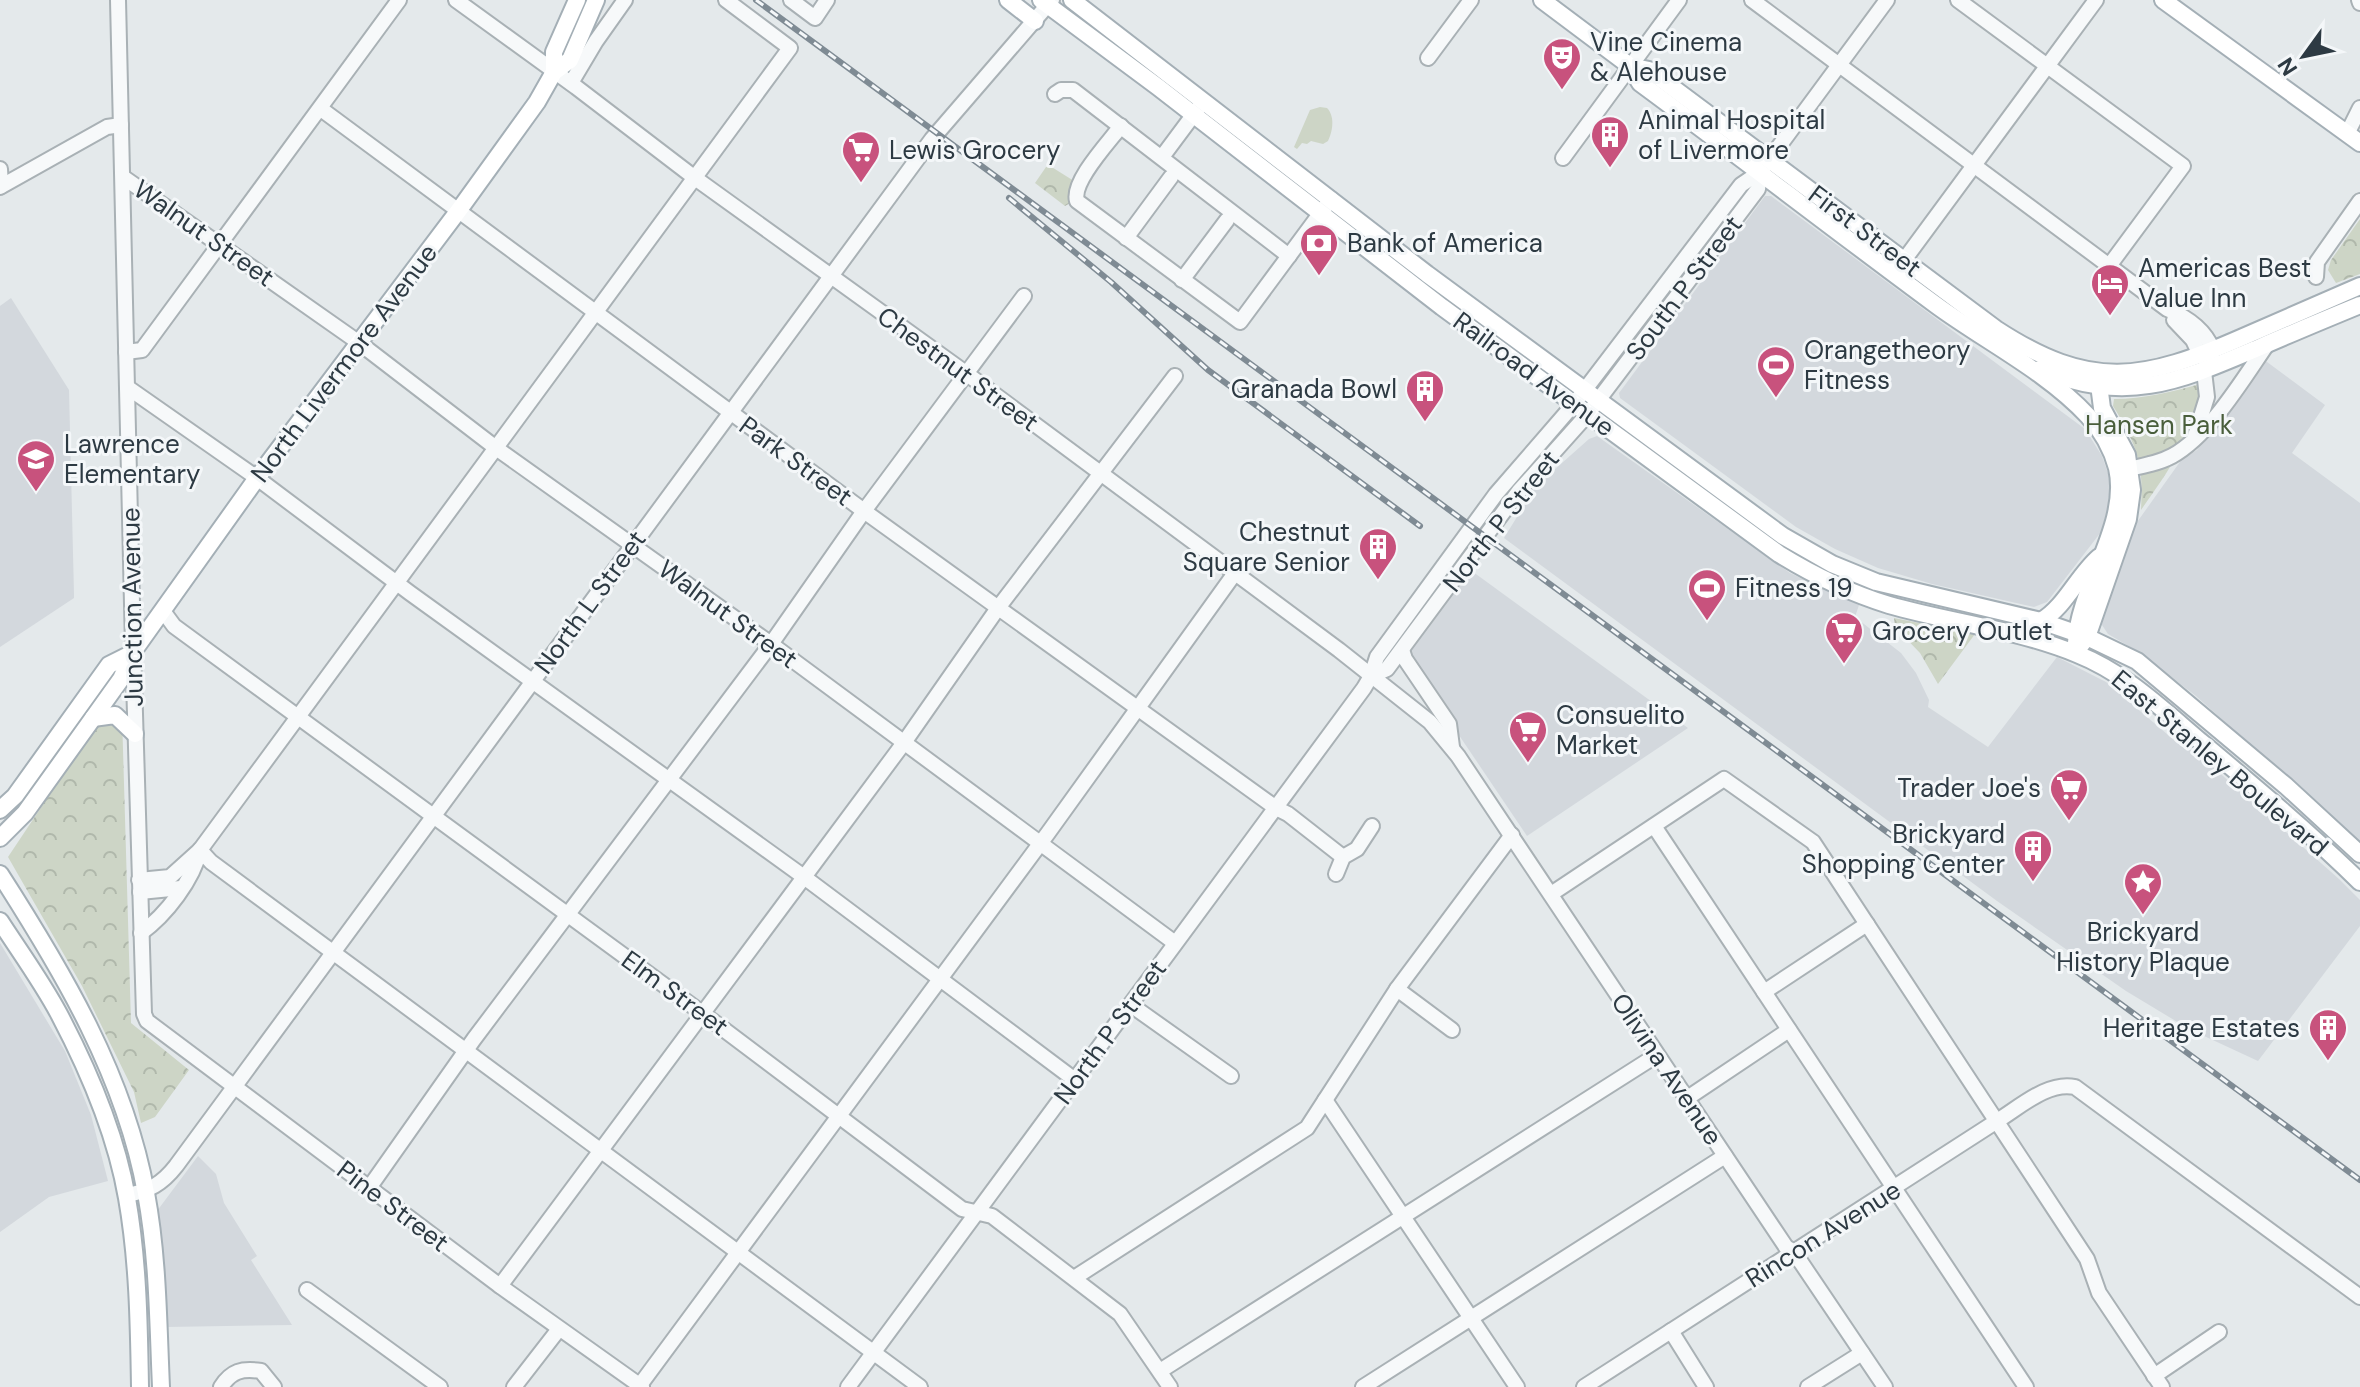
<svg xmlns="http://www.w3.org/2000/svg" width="2360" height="1387" font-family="'DM Sans',sans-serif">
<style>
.built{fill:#d3d8dd}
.grass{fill:#cdd5c6}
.park{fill:url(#park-crowns)}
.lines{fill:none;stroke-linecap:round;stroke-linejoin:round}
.minor-casing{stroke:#a9b1b5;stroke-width:18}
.major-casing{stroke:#a4afb6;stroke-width:20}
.minor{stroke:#f7f9fa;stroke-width:14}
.major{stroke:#fff;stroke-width:16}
.rail-casing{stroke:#7f8b94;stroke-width:6}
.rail{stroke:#f4f7f9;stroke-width:3;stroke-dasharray:9;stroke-linecap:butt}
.labels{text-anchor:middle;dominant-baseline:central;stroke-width:6;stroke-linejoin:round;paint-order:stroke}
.poi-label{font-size:26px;fill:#2d3a43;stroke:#f4f7f9;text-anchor:start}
.street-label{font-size:26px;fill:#2d3a43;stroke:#f4f7f9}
.park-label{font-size:26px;fill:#495e3b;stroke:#f4f7f9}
</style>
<defs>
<pattern id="park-crowns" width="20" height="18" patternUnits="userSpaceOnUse" patternTransform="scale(2)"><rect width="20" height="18" fill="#cdd5c6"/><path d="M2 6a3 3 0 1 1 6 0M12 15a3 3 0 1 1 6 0" fill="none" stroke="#b0b8ab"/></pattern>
</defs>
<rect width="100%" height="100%" fill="#e4e9eb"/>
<g class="built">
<polygon points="1765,196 1771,196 2085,429 2102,456 2111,482 2107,511 2101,532 2047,602 2034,607 1932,584 1878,568 1835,549 1796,527 1620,398 1619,393"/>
<polygon points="11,298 69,390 74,594 74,598 0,647 0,306"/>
<polygon points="2263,359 2325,405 2292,453 2360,503 2360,844 2196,696 2137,651 2108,634 2100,622 2128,537 2135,525 2182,459 2197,450"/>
<polygon points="1597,436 1790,573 1859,605 1855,617 1901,653 1916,673 1929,700 1928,707 1988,747 2057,657 2106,682 2181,746 2196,752 2339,879 2360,900 2360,926 2258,1061 2189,1029 2126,991 1997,901 1504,538 1536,486 1589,439"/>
<polygon points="1469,569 1688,728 1527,836 1411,664 1408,654"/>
<polygon points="0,943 65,1051 91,1115 108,1181 49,1197 0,1232"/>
<polygon points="198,1156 216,1174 224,1203 257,1256 251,1260 292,1325 166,1327 157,1211"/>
</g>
<path class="grass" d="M1320,107L1327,108C1335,116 1333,131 1328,141L1323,144L1311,141L1307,144L1302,143L1297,149L1294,147L1310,110Z"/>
<g class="park">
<polygon points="1050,166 1074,181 1072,202 1065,206 1035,183 1046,167"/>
<polygon points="2360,219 2360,274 2336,283 2328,270 2331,260"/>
<path d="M2200,384L2202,387C2189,441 2173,465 2141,510C2144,464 2137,445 2113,406L2114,399C2144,399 2171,392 2200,384Z"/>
<polygon points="1894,618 1975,634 1938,684 1920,653 1895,627"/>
<polygon points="104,713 122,715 131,1023 189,1070 155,1117 141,1123 134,1092 82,986 8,857"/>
</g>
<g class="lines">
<g class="minor-casing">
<g id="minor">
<polyline points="118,0 133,647 144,1014 147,1021 500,1286 642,1387"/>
<polyline points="456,0 576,87 695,178 967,374 1339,650 1430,722 1458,756 1786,1247 1794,1252 1885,1387"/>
<polyline points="791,0 815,18 827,0"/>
<path d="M1752,0L2167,309C2187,317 2205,330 2213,350L2204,371L2207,397L2195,436"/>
<polyline points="1958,0 2183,166 2109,266"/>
<polyline points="2359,0 2360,3"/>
<polyline points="1428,58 1471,0"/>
<polyline points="571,83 596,41 625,0"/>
<polyline points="1055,94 1061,90 1073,90 1289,256"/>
<polyline points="321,109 864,511 1276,808 1288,814 1343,857"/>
<path d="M1121,126C1109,142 1071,182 1077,201L1240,322L1331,199"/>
<polyline points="2347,134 2360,108"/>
<polyline points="1162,157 1200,106"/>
<polyline points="1563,158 1679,0"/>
<polyline points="0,169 1,186"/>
<polyline points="123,177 358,342 496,448 771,644 1175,943"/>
<polyline points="0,187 107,127 121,125"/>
<polyline points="1126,238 1171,177"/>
<polyline points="1899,267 2096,0"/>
<polyline points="2316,277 2317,262 2360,201"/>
<polyline points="1182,280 1227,220"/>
<polyline points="2174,320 2193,340 2200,355"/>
<polyline points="126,352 142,350 399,0"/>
<polyline points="127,387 257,478 410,593 804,877 1075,1080"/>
<path d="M2118,471C2136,467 2155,465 2172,456C2210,435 2243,379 2268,343"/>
<polyline points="163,611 174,626 702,1013 962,1209 992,1216 1120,1314 1170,1387"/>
<polyline points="1402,650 1405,659 1449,724 1452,747"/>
<polyline points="1371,676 1387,669 1519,491 1587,415 1758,189 1760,172"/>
<polyline points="1654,826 2026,1387"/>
<polyline points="200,850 211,862 920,1387"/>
<polyline points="1336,874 1343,857 1357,849 1372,826"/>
<polyline points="139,880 170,877 200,850"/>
<polyline points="140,892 181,888"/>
<polyline points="1551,894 1724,779 1813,842 2087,1259 2099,1293 2162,1387"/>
<path d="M141,933C166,915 193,880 200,850L790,48L726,0"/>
<polyline points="1397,989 1452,1030"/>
<polyline points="1764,992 1867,924"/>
<polyline points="1131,1005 1231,1076"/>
<polyline points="1686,1099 1789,1030"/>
<polyline points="1325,1100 1517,1387"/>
<polyline points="369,1188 474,1039 771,644 864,511 1024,296"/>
<path d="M127,1195C149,1191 162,1184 176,1166L932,139L1052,0"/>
<polyline points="1074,1278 1307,1128 1397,989 1512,835"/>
<polyline points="500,1286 903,744 998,608 1175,376"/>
<polyline points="307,1290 440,1387"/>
<polyline points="1671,1331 1706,1387"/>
<polyline points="1160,1371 1657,1055"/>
<polyline points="2154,1376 2219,1332"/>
<polyline points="640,1385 1048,833 1235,573"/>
<path d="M221,1387C231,1371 242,1368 261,1371L274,1387"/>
<polyline points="514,1387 559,1329"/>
<polyline points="848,1387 1364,688 1371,676 1377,657 1496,494 1574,404 1741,185 1760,172 1887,0"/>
<polyline points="1363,1387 1725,1156"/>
<path d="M1584,1387L1997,1121C2020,1107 2048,1081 2075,1087L2360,1297"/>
<polyline points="1808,1387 1862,1353"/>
</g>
</g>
<g class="major-casing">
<g id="major">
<polyline points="1008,0 1035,21"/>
<path d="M1041,0L1158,87L1442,307L1779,554C1813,575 1850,593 1889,605C1952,623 2016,629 2077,654C2125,673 2161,708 2200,741C2255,787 2309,832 2360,882"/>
<polyline points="1072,0 1427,274 1783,536 1832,564 1876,582 2041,621 2087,637 2137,661 2286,786 2360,854"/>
<path d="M1542,0L1630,66L1649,70L1996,329C2091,391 2143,381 2243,337C2282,320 2321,303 2360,286"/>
<polyline points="2163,0 2360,143"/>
<path d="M1630,66L1640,83C1739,156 1837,232 1936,305C1985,341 2046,371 2088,416C2101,430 2112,449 2117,468C2130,524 2079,586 2076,643"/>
<polyline points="554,72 554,52 577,0"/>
<path d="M2040,369C2126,405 2178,382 2258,348C2292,333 2326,319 2360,305"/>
<path d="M2041,621C2065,607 2078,575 2099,557"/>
<polyline points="2081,645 2087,637 2128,519 2132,490 2127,455 2102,408 2098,377"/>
<polyline points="93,718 115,715 135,734"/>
<polyline points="0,810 15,796 109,665 133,653"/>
<polyline points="0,838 25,813 121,679 135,649 257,478 459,210 537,102 554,72 570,60 596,0"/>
<path d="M0,874C63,972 125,1076 146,1193C158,1257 158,1322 161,1387"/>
<path d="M0,921C20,952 42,982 59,1014C89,1071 116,1134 127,1198C138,1260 139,1324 140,1387"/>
</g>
</g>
<use href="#minor" class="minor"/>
<use href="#major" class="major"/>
<g class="rail-casing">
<g id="rail">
<polyline points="756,0 2360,1180"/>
<polyline points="1009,198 1111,282 1208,370 1420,526"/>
</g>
</g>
<use href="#rail" class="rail"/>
</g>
<defs>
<g id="theatre-pin" transform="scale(2)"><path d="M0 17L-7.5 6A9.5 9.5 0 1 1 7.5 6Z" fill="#c8527d" stroke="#f4f7f9"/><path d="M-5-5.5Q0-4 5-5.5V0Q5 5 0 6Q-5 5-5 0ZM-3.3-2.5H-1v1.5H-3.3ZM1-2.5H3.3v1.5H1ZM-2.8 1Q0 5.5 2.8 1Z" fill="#fff"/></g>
<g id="building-pin" transform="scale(2)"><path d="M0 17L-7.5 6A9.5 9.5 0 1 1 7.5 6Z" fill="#c8527d" stroke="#f4f7f9"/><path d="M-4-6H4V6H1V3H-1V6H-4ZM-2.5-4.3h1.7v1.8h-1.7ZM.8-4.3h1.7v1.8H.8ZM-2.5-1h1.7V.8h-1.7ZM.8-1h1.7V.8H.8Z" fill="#fff"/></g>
<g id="supermarket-pin" transform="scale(2)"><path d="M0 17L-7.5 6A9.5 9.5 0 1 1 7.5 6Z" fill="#c8527d" stroke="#f4f7f9"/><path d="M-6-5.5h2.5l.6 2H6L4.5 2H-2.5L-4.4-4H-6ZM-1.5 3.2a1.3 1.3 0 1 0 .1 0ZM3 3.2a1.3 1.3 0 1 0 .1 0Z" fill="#fff"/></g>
<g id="bank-pin" transform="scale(2)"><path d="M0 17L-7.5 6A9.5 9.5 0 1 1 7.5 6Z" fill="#c8527d" stroke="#f4f7f9"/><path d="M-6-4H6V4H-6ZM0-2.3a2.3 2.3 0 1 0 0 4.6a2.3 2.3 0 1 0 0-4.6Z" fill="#fff"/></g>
<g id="hotel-pin" transform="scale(2)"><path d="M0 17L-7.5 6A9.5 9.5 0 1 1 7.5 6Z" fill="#c8527d" stroke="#f4f7f9"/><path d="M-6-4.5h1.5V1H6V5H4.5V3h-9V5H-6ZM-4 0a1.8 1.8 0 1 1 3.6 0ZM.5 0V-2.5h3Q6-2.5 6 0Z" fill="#fff"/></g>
<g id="stadium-pin" transform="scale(2)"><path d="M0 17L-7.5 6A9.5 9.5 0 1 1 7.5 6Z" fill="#c8527d" stroke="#f4f7f9"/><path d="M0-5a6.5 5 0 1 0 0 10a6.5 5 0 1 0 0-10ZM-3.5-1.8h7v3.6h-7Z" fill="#fff"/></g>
<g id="school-pin" transform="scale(2)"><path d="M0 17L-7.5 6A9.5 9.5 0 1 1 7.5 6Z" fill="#c8527d" stroke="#f4f7f9"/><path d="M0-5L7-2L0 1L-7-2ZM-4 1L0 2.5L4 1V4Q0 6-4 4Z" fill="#fff"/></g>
<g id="sight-pin" transform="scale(2)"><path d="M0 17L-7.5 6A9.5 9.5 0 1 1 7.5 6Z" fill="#c8527d" stroke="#f4f7f9"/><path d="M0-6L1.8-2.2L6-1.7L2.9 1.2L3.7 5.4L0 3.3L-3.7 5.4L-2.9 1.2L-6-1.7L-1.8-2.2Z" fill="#fff"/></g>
</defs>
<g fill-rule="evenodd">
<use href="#theatre-pin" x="1562" y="57"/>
<use href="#building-pin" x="1610" y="135"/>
<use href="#supermarket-pin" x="861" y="150"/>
<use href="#bank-pin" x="1319" y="243"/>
<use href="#hotel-pin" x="2110" y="283"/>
<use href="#stadium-pin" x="1776" y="365"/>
<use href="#building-pin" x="1425" y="389"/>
<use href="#school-pin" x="36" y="459"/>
<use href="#building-pin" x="1378" y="547"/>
<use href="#stadium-pin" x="1707" y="588"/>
<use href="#supermarket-pin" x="1844" y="631"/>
<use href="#supermarket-pin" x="1528" y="730"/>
<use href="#supermarket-pin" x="2069" y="788"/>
<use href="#building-pin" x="2033" y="849"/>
<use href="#sight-pin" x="2143" y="882"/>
<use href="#building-pin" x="2328" y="1028"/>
</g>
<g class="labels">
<g class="poi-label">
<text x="1590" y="42">Vine Cinema<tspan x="1590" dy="30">&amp; Alehouse</tspan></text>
<text x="1638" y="120">Animal Hospital<tspan x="1638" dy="30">of Livermore</tspan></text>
<text x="889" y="150">Lewis Grocery</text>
<text x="1347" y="243">Bank of America</text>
<text x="2138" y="268">Americas Best<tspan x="2138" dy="30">Value Inn</tspan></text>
<text x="1804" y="350">Orangetheory<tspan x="1804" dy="30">Fitness</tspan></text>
<text x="1397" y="389" text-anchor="end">Granada Bowl</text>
<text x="64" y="444">Lawrence<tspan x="64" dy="30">Elementary</tspan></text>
<text x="1350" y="532" text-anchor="end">Chestnut<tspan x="1350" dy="30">Square Senior</tspan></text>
<text x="1735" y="588">Fitness 19</text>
<text x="1872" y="631">Grocery Outlet</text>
<text x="1556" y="715">Consuelito<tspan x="1556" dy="30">Market</tspan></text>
<text x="2041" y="788" text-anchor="end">Trader Joe's</text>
<text x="2005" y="834" text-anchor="end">Brickyard<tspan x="2005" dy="30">Shopping Center</tspan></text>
<text x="2143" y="932" text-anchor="middle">Brickyard<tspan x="2143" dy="30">History Plaque</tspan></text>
<text x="2300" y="1028" text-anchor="end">Heritage Estates</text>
</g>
<g class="street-label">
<text transform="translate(1865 231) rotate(37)">First Street</text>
<text transform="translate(204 233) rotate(35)">Walnut Street</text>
<text transform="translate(1684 288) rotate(-53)">South P Street</text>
<text transform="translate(344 363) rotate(-53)">North Livermore Avenue</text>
<text transform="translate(958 369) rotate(36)">Chestnut Street</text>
<text transform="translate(1534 374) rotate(36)">Railroad Avenue</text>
<text transform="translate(796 461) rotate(36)">Park Street</text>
<text transform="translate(1501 521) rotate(-52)">North P Street</text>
<text transform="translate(590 602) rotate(-54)">North L Street</text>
<text transform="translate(132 607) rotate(-91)">Junction Avenue</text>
<text transform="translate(728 614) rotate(36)">Walnut Street</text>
<text transform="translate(2220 763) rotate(40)">East Stanley Boulevard</text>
<text transform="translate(675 993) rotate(36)">Elm Street</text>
<text transform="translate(1110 1032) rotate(-54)">North P Street</text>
<text transform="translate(1667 1069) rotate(56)">Olivina Avenue</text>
<text transform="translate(393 1206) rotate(37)">Pine Street</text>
<text transform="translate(1823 1234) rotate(-32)">Rincon Avenue</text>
</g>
<g class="park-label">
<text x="2159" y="425">Hansen Park</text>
</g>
</g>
<g transform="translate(2304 56) rotate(237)" stroke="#f4f7f9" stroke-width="6" paint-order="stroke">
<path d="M0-6L14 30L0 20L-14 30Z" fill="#2d3a43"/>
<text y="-12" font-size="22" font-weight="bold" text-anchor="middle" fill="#2d3a43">N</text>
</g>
</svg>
